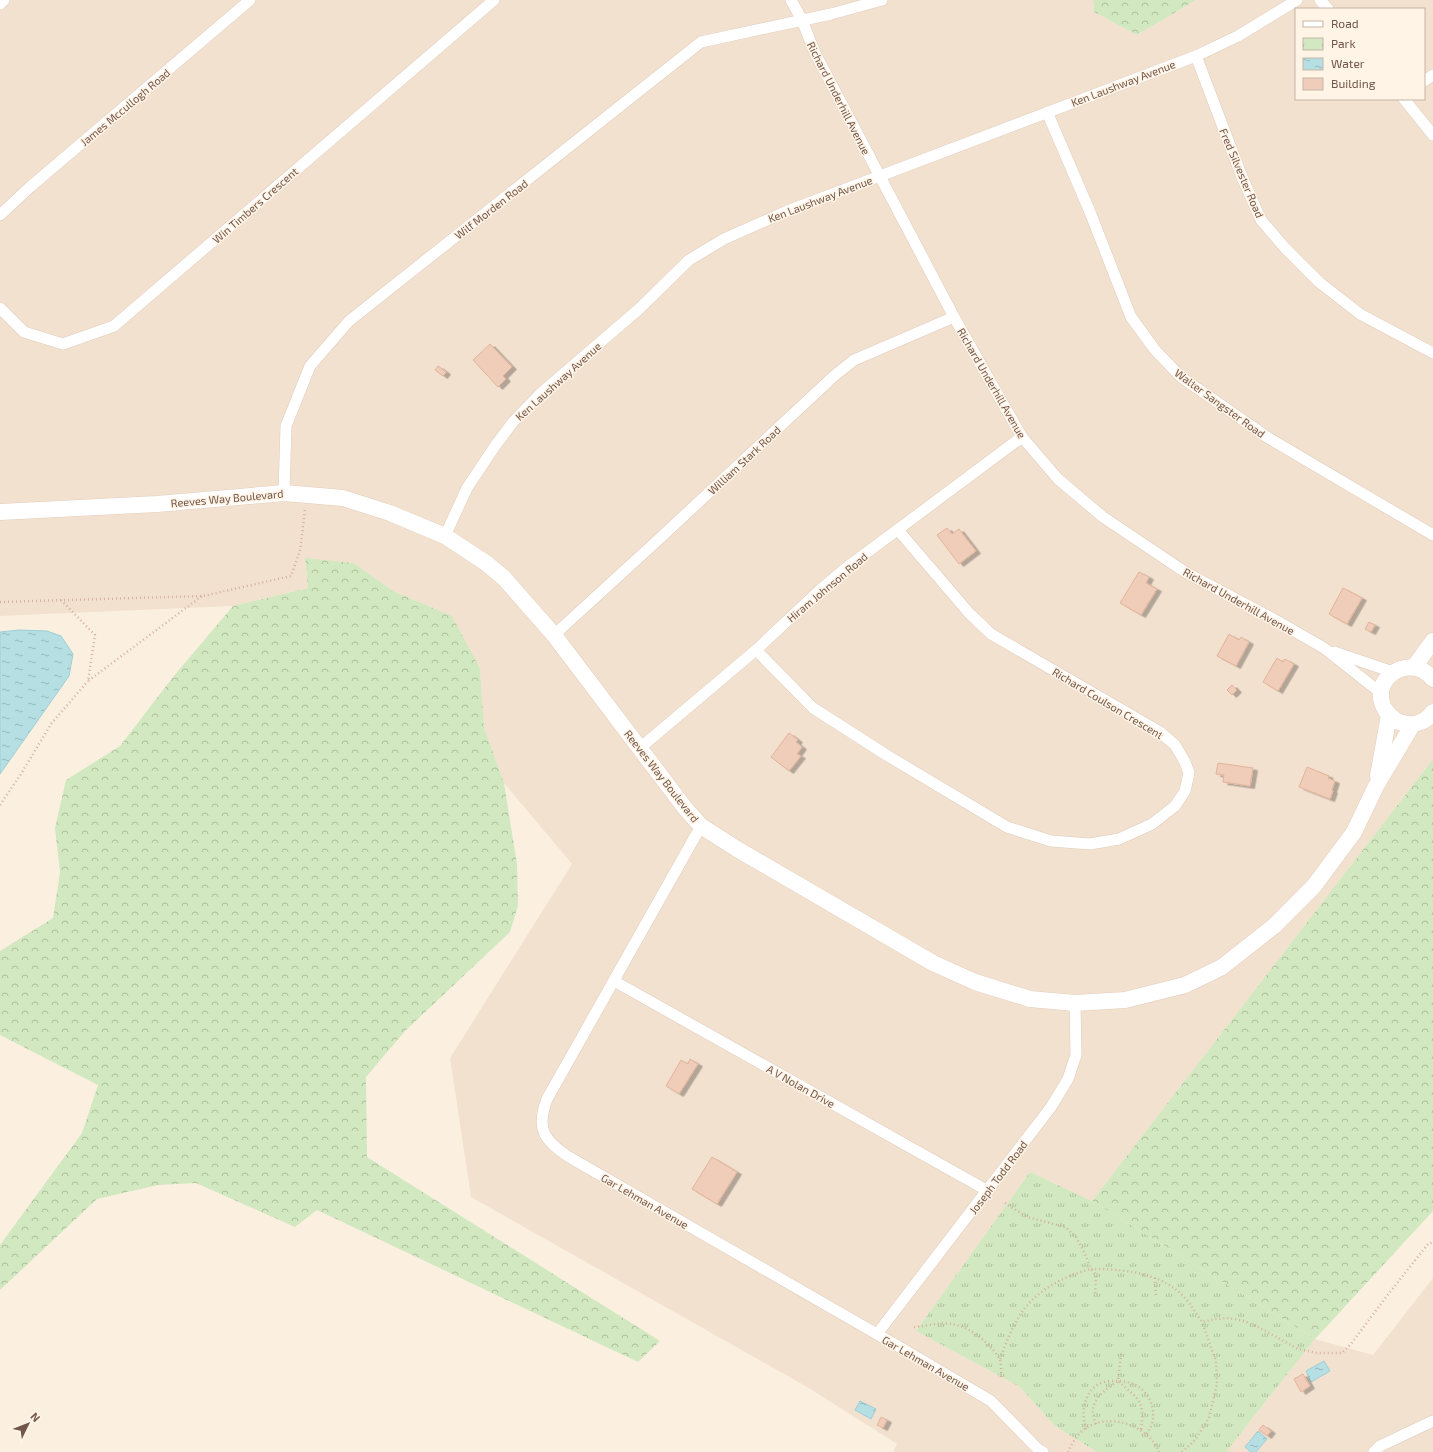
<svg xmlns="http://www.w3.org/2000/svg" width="1433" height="1452" font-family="'Exo 2',sans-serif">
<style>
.residential{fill:#f3e1cf;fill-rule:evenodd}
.forest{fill:url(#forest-crowns)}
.park{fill:url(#park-tufts)}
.water{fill:url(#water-ripples);stroke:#9dced5}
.building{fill:#f0cdb9;stroke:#e2b39a;filter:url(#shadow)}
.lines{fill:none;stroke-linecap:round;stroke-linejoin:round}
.street-casing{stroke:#dfccbd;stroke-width:12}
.secondary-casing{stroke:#e4cdbb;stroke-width:17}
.path{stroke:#d4b09d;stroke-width:2.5;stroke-dasharray:1 3;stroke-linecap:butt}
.street{stroke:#fff;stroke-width:11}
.secondary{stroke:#fff;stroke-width:16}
.labels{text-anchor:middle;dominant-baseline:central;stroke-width:3;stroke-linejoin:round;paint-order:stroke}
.street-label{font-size:11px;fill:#715649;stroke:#fff4e6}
</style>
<defs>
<pattern id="forest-crowns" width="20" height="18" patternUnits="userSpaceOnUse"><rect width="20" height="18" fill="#d1e8c0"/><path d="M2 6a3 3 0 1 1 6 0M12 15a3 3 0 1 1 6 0" fill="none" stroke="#aebf9e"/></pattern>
<pattern id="park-tufts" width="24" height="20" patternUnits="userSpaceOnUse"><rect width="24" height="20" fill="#d1e8c0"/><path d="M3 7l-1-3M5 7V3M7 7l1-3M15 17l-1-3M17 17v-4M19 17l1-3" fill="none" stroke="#aebf9e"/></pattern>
<pattern id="water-ripples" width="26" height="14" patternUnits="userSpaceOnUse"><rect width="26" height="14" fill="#b6dfe4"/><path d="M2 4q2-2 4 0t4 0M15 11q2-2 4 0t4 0" fill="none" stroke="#98b8bb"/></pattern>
<filter id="shadow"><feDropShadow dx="4.5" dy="2.5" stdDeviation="0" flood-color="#0004"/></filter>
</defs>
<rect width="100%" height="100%" fill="#fbf0e0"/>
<g class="residential">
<path d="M0,0H1093L1094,12L1137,35L1196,0H1433V759L1092,1201L1030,1172L916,1331L1020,1387L1055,1426L1097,1452H893L897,1444L807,1387L471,1197L450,1058L572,864L504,783L484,727L480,668L452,616L393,591L354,563L305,559L308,588L233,606L0,616ZM1296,9H1424V99H1296Z"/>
<polygon points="1433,1278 1433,1452 1226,1452 1315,1339 1373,1355"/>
</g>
<g class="forest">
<polygon points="1093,0 1196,0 1137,35 1094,12"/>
<polygon points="305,558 354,563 393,591 452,616 480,668 484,727 504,783 517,864 518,906 510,932 405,1031 366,1077 367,1157 660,1341 638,1362 317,1210 295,1227 196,1183 158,1185 97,1199 0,1290 0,1245 82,1133 98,1085 0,1035 0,951 53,918 60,872 55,828 66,780 120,746 173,677 233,606 308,588"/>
<polygon points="1433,759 1433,1211 1315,1339 1092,1201"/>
</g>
<polygon class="park" points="1030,1172 1092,1201 1315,1339 1226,1452 1097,1452 1055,1426 1020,1387 916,1331"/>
<g class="water">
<polygon points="19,630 47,631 61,636 73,654 69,676 0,774 0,632"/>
<polygon points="1324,1361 1330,1371 1311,1382 1306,1371"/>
<polygon points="860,1401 876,1409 871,1419 855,1410"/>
<polygon points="1258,1431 1267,1439 1256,1452 1251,1452 1245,1447"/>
</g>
<g class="building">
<polygon points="490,344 512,367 503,376 506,379 498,387 473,360"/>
<polygon points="438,366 446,372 443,376 435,370"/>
<polygon points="947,528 952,534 959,529 976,551 959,564 937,535"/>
<polygon points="1139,572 1149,577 1146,583 1157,589 1141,615 1120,603"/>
<polygon points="1343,588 1362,598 1347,624 1329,614"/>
<polygon points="1369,622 1375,625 1371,632 1365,629"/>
<polygon points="1229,634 1239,640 1241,637 1249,642 1236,666 1217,656"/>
<polygon points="1277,658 1283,662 1285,659 1294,664 1278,691 1263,682"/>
<polygon points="1232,685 1237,690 1232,695 1227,690"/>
<polygon points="789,733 798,740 796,742 802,747 797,754 801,756 789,771 771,757"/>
<polygon points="1218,763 1253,768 1250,786 1223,782 1224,775 1216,774"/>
<polygon points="1307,767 1329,776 1328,778 1335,781 1332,790 1333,791 1330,799 1299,787"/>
<polygon points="690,1059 698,1064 679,1094 666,1086 681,1060 688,1064"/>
<polygon points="712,1157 737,1172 717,1204 692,1189"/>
<polygon points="1303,1374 1310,1386 1301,1392 1294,1379"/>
<polygon points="881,1417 887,1420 883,1428 877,1425"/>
<polygon points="1263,1425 1271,1431 1267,1436 1259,1430"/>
</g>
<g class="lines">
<g class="street-casing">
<g id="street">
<polyline points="791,0 802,20 815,53 954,317 990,381 1022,437 1058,479 1103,517 1185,572 1277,621 1324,648 1381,693"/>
<polyline points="1320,0 1328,9"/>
<polyline points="0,4 4,0"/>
<polyline points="1196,56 1242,177 1261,220 1285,248 1319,282 1360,314 1433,353"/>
<polyline points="1424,81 1433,75"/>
<polyline points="1404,99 1433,135"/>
<polyline points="1047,112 1090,212 1131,317 1155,350 1181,377 1267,437 1433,535"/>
<polyline points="0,215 30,187 250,0"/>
<polyline points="0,308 24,332 63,344 114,326 494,0"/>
<polyline points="284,493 286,426 310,366 349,321 701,42 831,14 882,0"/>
<polyline points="445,536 467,488 495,446 513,422 540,394 639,309 689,260 724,239 785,212 1196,56 1238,36 1297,0"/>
<polyline points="554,635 659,539 834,376 854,360 954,317"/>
<polyline points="756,650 813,708 888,756 1007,827 1051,841 1090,844 1119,839 1152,824 1175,806 1185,791 1189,773 1185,762 1175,745 1160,732 991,634 969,613 898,530"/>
<polyline points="1334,652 1393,672"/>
<polyline points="640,748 756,650 820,590 846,568 1022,437"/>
<path d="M701,826L547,1099C536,1128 543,1140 569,1157L896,1345L991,1401L1039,1450L1043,1452"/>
<polyline points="614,981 988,1191"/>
<polyline points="877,1334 1051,1107 1068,1079 1076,1055 1075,1003"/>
<polyline points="1374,1452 1380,1446 1433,1421"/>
</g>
</g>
<g class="secondary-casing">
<g id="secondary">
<polyline points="0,512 157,504 284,493 343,498 390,513 445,536 486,563 504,578 554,635 685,808 701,826 737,849 933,963 975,982 1030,999 1075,1003 1125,1000 1185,985 1222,967 1274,926 1314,886 1354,832 1376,786 1413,724"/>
<polyline points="1414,667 1433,641"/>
<path d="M1433,679C1409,650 1366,681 1386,711C1391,718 1398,723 1407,724C1417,725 1427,721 1433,712"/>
<polyline points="1378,776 1389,715"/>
</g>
</g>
<g class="path">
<polyline points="61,600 95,635 88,681 202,596"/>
<polyline points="0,602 203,596 291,576 300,551 305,509"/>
<polyline points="0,805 21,774 51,724 88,681"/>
<path d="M1005,1203L1027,1217L1065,1227L1076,1237L1085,1254L1091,1269C1122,1269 1159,1272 1182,1295C1190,1303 1196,1313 1202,1322L1216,1319L1229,1318L1244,1321L1260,1328L1298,1349L1317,1353H1342L1351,1344L1386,1297L1428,1244L1433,1242"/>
<polyline points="1155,1278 1156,1296"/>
<path d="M914,1327C926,1326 940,1322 952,1324C969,1326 990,1343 999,1358C1002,1363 1001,1371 1001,1377"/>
<path d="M1121,1354L1118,1381C1139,1400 1145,1400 1141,1430"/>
<path d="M1000,1359C1005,1346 1010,1332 1017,1320C1031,1293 1063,1276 1091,1269L1096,1275L1095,1294"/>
<path d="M1096,1424C1095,1420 1092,1415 1093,1411C1093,1397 1108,1388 1118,1381C1141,1382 1155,1397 1153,1420C1152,1425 1149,1430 1146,1435"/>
<path d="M1086,1429C1081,1413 1083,1393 1099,1384C1104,1381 1112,1381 1118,1381"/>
<path d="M1068,1452C1071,1445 1076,1437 1081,1432C1105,1410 1148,1424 1159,1452"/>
<polyline points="1182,1452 1195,1440 1209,1418 1217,1384 1216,1361 1202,1322"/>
</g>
<use href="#street" class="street"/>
<use href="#secondary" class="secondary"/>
</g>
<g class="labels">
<g class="street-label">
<text transform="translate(1123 83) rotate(-21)">Ken Laushway Avenue</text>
<text transform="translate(839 98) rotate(63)">Richard Underhill Avenue</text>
<text transform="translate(125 107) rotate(-40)">James Mccullogh Road</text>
<text transform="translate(1242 173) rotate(67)">Fred Silvester Road</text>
<text transform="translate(820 199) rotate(-21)">Ken Laushway Avenue</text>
<text transform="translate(255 205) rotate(-41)">Win Timbers Crescent</text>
<text transform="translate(491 209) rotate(-38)">Wilf Morden Road</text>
<text transform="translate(558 381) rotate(-42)">Ken Laushway Avenue</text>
<text transform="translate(992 383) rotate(60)">Richard Underhill Avenue</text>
<text transform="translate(1220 403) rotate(36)">Walter Sangster Road</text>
<text transform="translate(744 460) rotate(-43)">William Stark Road</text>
<text transform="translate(227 498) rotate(-5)">Reeves Way Boulevard</text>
<text transform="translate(827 587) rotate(-40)">Hiram Johnson Road</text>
<text transform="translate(1239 601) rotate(29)">Richard Underhill Avenue</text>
<text transform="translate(1108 703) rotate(31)">Richard Coulson Crescent</text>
<text transform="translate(662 776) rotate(52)">Reeves Way Boulevard</text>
<text transform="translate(801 1086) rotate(29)">A V Nolan Drive</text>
<text transform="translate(998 1177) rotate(-53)">Joseph Todd Road</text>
<text transform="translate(645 1201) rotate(30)">Gar Lehman Avenue</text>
<text transform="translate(926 1363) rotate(30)">Gar Lehman Avenue</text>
</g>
</g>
<rect x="1295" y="8" width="130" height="92" fill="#fff4e6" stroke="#c6b5a7"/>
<rect x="1303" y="21" width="20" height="6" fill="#ffffff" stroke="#c6b5a7"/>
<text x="1331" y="28" font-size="12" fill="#715649">Road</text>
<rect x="1303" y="38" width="20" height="12" fill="url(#park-tufts)" stroke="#c6b5a7"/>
<text x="1331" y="48" font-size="12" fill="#715649">Park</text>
<rect x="1303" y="58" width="20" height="12" fill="url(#water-ripples)" stroke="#c6b5a7"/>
<text x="1331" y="68" font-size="12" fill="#715649">Water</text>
<rect x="1303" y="78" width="20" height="12" fill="#f0cdb9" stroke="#c6b5a7"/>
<text x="1331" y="88" font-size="12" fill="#715649">Building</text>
<g transform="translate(28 1424) rotate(47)" stroke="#fff4e6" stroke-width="3" paint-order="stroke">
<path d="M0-3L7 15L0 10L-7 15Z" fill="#715649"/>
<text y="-6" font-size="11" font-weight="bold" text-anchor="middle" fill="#715649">N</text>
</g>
</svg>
